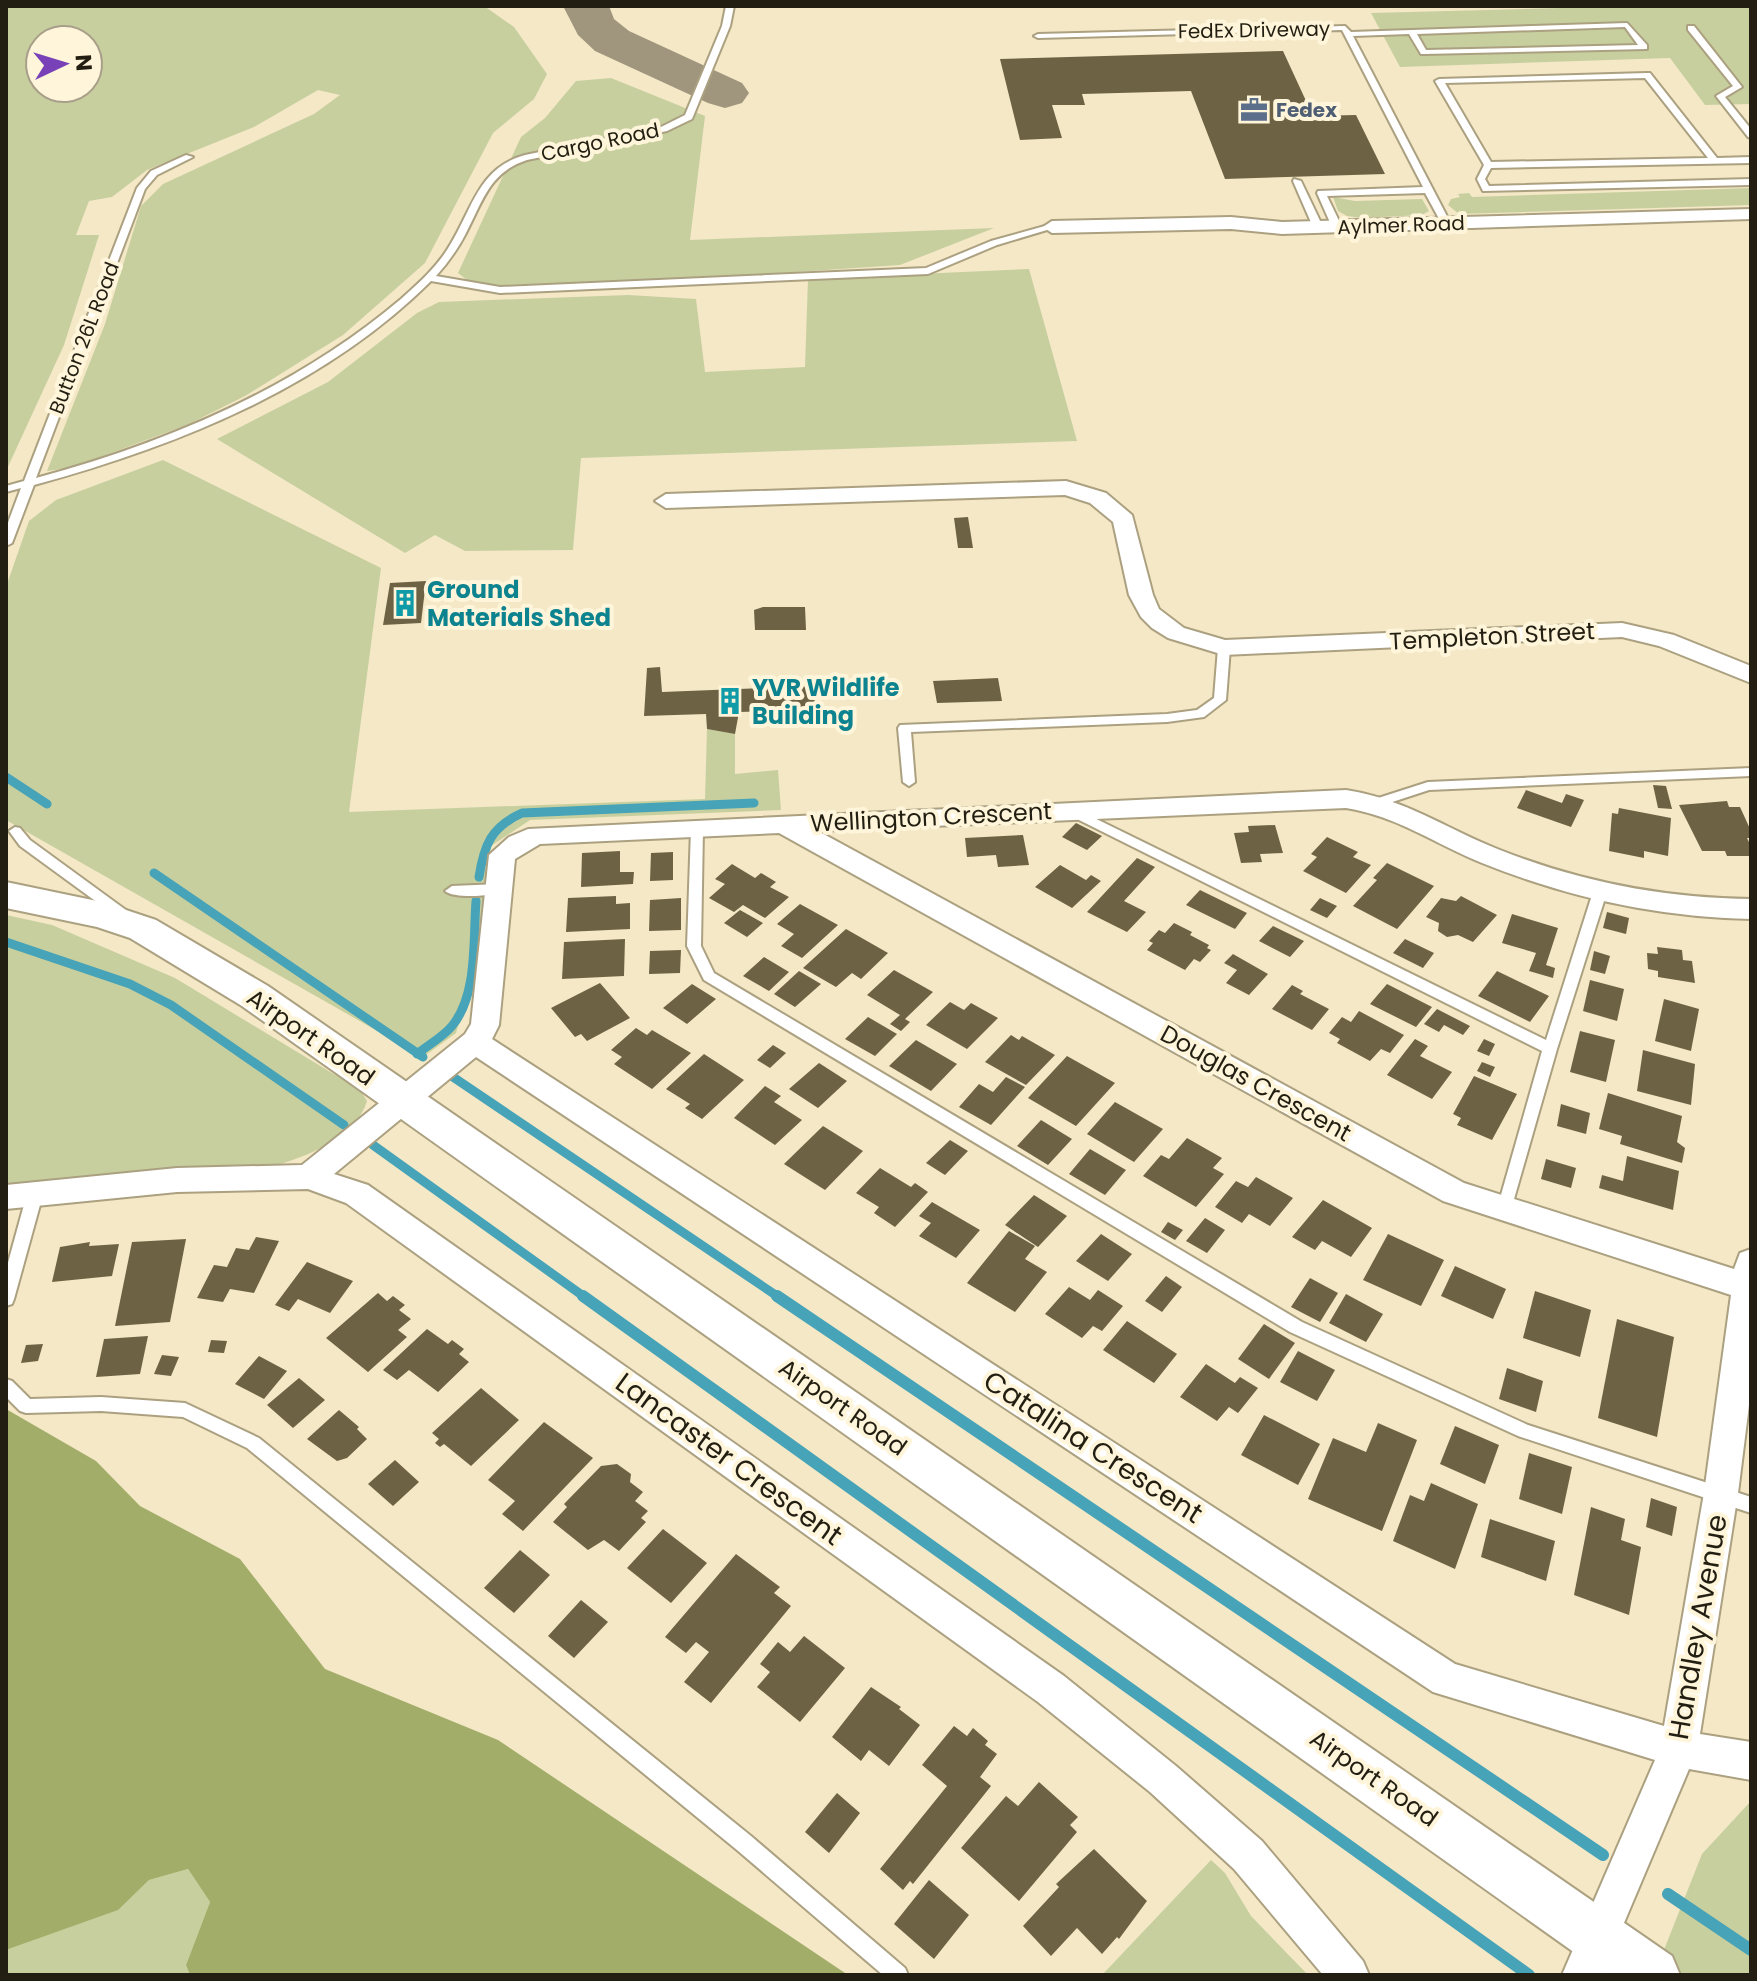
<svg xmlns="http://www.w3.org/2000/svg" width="1757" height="1981" font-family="Poppins,sans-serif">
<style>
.green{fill:#c7cf9f;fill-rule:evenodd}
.forest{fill:#a3ad6a}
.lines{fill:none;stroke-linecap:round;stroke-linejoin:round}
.stream-far1{stroke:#47a3b7;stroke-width:9}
.stream{stroke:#47a3b7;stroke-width:12}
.taxiway{fill:#9f967d;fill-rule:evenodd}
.building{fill:#6d6344}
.lane-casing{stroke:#aba080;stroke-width:4}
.street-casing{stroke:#aba080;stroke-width:4}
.secondary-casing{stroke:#aba080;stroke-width:4}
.lane{fill:#fff;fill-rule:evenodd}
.street{fill:#fff;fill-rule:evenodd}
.secondary{fill:#fff;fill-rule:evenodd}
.labels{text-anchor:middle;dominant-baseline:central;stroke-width:8;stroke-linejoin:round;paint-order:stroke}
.far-street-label{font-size:20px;fill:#221e11;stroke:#fff5da}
.far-service-label{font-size:20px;font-weight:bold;fill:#4e5e75;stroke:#fff5da;text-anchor:start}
.culture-label{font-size:24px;font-weight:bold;fill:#0d838f;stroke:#fff5da;text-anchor:start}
.street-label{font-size:24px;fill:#221e11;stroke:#fff5da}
.near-street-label{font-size:28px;fill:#221e11;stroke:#fff5da}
</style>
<rect width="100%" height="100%" fill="#f4e8c6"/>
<g class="green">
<path d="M6,6H484L514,27L547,74L534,99L493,133L425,263L343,335L245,396L187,425L70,468L47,471L105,324L141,206L163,184L314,114L340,95L318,90L254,127L147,170L112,197L89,201L76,235H99L64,345L6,471ZM40,40H88V88H40Z"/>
<polygon points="1636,6 1751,6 1751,104 1705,105 1670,58 1400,67 1371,13"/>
<polygon points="611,78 705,116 690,240 994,228 900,265 507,291 476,287 458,273 521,137 545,118 576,81"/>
<polygon points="1751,188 1751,205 1459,214 1448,205 1451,199 1460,197 1458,194 1469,193 1472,197"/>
<polygon points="1333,197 1355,201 1422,199 1429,211 1422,215 1363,218 1347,216 1338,211"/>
<polygon points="1029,269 1077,441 581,458 573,550 465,551 435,535 405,553 217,439 328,382 417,313 439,302 628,295 696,299 705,372 805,367 808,279"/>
<polygon points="163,460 381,568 349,812 705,799 707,729 735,734 735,774 778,770 781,810 530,820 491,846 474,970 456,1033 423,1057 6,820 6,587 29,521 56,500"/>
<path d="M6,915L52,925L175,978L360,1090L367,1101C356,1138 304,1158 270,1167L90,1175L6,1186Z"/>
<polygon points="1751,1801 1751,1975 1654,1975 1702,1854"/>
<polygon points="1211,1860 1225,1873 1251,1916 1308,1975 1102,1975"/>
<polygon points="188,1869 210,1902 186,1965 190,1975 6,1975 6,1950 117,1910 149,1880"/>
</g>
<polygon class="forest" points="6,1409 96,1461 140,1506 240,1559 325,1669 498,1740 848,1975 190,1975 186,1965 210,1902 188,1869 149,1880 118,1910 6,1950"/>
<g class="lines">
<g class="stream-far1">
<polyline points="6,777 47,804"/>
<polyline points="154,873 423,1057"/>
<path d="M479,877C484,845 491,827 522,813L754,803"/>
<polyline points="6,942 130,984 171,1005 344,1125"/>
<path d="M417,1054C428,1045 443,1037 452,1026C478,995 473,939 476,901"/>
<polyline points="453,1077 780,1298"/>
<polyline points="373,1145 586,1298"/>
</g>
<g class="stream">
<polyline points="583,1296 1529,1975"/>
<polyline points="777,1296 1603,1855"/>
<polyline points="1668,1894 1751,1950"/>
</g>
<polygon class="taxiway" points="563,6 609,6 614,19 629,31 742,83 749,93 742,103 725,108 708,103 595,51 578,35"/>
</g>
<g class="building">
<polygon points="1283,51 1313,116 1356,115 1385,174 1225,179 1191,91 1082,94 1085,105 1052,105 1062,138 1020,140 1000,59"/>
<polygon points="968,517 973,548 958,548 954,518"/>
<polygon points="426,581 421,623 383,625 390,583"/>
<polygon points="763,607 805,607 806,630 755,630 754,610"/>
<polygon points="660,667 662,692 814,686 815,710 739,712 735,734 707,729 706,714 644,716 647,668"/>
<polygon points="998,678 1002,701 937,703 933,681"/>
<polygon points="1653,785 1666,786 1672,809 1658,808"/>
<polygon points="1526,790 1562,803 1566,794 1584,800 1571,827 1517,808"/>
<polygon points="1727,801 1729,807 1740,807 1751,831 1751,838 1747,838 1751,846 1750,856 1727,856 1725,851 1702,851 1679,805"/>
<polygon points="1619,808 1671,818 1668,856 1644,851 1644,858 1609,851 1612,813 1618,814"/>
<polygon points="1076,823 1102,836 1087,850 1062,837"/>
<polygon points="1275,825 1283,853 1260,854 1262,862 1241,863 1234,833 1249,832 1248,826"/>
<polygon points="1023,835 1029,865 998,867 996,855 967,857 965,838"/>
<polygon points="1327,837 1358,852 1353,857 1371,865 1346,893 1303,871 1317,857 1311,854"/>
<polygon points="620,851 620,872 634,872 633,884 581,887 582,853"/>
<polygon points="673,852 673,880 650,881 651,853"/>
<polygon points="1137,858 1155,867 1124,901 1146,912 1127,932 1087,912"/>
<polygon points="1387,863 1434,886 1397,929 1353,906 1377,880 1373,878"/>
<polygon points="732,864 755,878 761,873 776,882 770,887 789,897 765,918 743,905 734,912 709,898 725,884 715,879"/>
<polygon points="1060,865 1086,880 1091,875 1101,881 1072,908 1035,887"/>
<polygon points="1200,890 1247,913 1235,929 1186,905"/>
<polygon points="616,896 616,904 630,903 630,929 566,932 568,898"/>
<polygon points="1461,896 1497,915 1473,942 1458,935 1447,937 1438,931 1439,923 1426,917 1441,898 1456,901"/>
<polygon points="681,898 681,930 649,931 650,900"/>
<polygon points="1320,898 1337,906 1327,918 1310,910"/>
<polygon points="800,904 838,925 802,958 781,946 794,934 777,924"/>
<polygon points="740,910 763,923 747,937 724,923"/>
<polygon points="1607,912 1629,918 1626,934 1603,928"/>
<polygon points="1512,914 1558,928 1546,965 1555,968 1553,978 1529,971 1536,953 1502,943"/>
<polygon points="1174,923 1192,932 1190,935 1209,945 1207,948 1211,950 1200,962 1194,959 1185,970 1147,950 1153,943 1149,941 1159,930 1165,933"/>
<polygon points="1273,926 1304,941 1290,957 1259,941"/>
<polygon points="846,929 888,953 861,979 852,973 836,987 803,968"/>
<polygon points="625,939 624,976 562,979 564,942"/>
<polygon points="1405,939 1434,953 1423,968 1393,953"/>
<polygon points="1657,947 1682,950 1683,960 1692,961 1695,983 1658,977 1658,971 1648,969 1647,953 1658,954"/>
<polygon points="681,950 680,973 649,974 650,951"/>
<polygon points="1594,951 1610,956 1605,974 1590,970"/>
<polygon points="1233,954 1268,974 1249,995 1226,983 1237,970 1224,963"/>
<polygon points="764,957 789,972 769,991 743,976"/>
<polygon points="894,970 933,992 905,1019 910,1022 901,1031 890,1024 900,1015 867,995"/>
<polygon points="799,971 821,984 795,1007 774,994"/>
<polygon points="1497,971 1549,996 1530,1022 1478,996"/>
<polygon points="1590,980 1624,989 1617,1021 1583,1011"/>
<polygon points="600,983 630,1018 587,1041 581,1034 575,1037 551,1008"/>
<polygon points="692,984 716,999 687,1024 663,1008"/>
<polygon points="1387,984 1432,1007 1416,1027 1370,1004"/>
<polygon points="1292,985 1303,991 1300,994 1329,1009 1312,1030 1272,1009"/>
<polygon points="1664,999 1699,1009 1691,1051 1655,1041"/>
<polygon points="950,1002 964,1010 971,1003 998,1018 967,1049 926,1025"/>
<polygon points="1437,1009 1470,1026 1463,1035 1444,1025 1439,1032 1424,1024"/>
<polygon points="1359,1011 1404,1035 1390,1053 1381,1049 1370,1061 1337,1043 1340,1039 1329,1033 1342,1017 1351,1022"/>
<polygon points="868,1017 897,1034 875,1056 845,1039"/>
<polygon points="636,1028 647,1035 652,1030 691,1053 652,1089 614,1064 622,1057 611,1050"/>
<polygon points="1580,1031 1615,1040 1606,1082 1570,1072"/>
<polygon points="1011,1035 1019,1040 1022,1036 1055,1055 1026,1085 985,1062"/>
<polygon points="1415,1039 1428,1046 1420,1056 1452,1072 1432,1099 1387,1075"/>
<polygon points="1484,1039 1495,1044 1489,1056 1477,1051"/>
<polygon points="916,1040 957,1064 931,1091 889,1066"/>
<polygon points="773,1045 786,1053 770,1068 757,1060"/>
<polygon points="1643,1050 1695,1064 1691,1105 1637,1091"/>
<polygon points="704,1054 744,1080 702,1119 685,1108 690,1104 666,1089"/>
<polygon points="1067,1056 1115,1083 1076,1126 1028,1098"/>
<polygon points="1482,1062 1495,1067 1490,1077 1477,1071"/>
<polygon points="819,1063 847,1081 818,1108 789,1089"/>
<polygon points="1474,1076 1517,1094 1492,1140 1457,1125 1461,1118 1453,1114"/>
<polygon points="1006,1077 1025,1087 991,1125 959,1107 979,1084 993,1092"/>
<polygon points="765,1086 781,1096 774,1102 802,1120 775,1145 734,1118"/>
<polygon points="1608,1093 1682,1116 1677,1142 1685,1148 1682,1163 1620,1144 1622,1136 1599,1129"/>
<polygon points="1115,1102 1163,1129 1134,1162 1087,1134"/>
<polygon points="1561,1104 1590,1113 1586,1134 1557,1126"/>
<polygon points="1041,1120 1072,1139 1048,1165 1017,1146"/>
<polygon points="823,1126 863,1151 825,1190 784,1164"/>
<polygon points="1187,1138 1222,1158 1213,1168 1224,1174 1196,1207 1143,1176 1161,1155 1169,1159"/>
<polygon points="950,1140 968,1151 945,1175 926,1163"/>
<polygon points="1090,1149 1126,1170 1105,1195 1069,1174"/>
<polygon points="1627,1156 1679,1171 1673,1210 1599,1188 1602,1175 1623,1181"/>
<polygon points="1546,1159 1576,1168 1571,1188 1541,1179"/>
<polygon points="880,1168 911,1187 915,1183 928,1192 895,1227 874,1213 879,1207 856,1193"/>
<polygon points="1256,1177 1293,1198 1270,1226 1249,1214 1242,1223 1215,1207 1236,1181 1248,1187"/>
<polygon points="1034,1195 1067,1216 1038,1247 1005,1225"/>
<polygon points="1323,1200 1372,1228 1351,1257 1322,1241 1315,1250 1292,1237"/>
<polygon points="932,1202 980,1230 956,1258 919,1236 931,1223 919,1216"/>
<polygon points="1205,1218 1225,1230 1207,1253 1186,1241"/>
<polygon points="1168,1222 1183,1230 1175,1240 1161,1232"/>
<polygon points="1009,1231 1035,1246 1025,1259 1047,1272 1015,1312 967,1283"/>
<polygon points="1101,1234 1132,1254 1108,1281 1076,1261"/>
<polygon points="1388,1234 1444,1260 1421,1306 1363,1280"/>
<polygon points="256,1237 279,1241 254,1293 230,1289 223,1302 197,1298 214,1265 227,1267 236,1248 249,1250"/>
<polygon points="186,1239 170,1322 115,1326 132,1242"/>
<polygon points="90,1242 89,1246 119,1244 112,1276 52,1282 60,1247"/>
<polygon points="307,1262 353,1281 330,1313 298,1299 289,1311 275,1305"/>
<polygon points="1455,1266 1506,1289 1493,1319 1441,1296"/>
<polygon points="1166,1276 1182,1287 1162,1312 1145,1301"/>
<polygon points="1310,1278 1338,1293 1320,1322 1291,1307"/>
<polygon points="1069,1287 1090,1300 1098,1290 1123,1306 1102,1331 1093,1326 1082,1338 1045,1314"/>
<polygon points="1535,1291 1591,1310 1580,1357 1523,1338"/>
<polygon points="378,1293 387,1301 393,1296 405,1305 399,1310 411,1319 398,1330 407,1337 368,1372 326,1338"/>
<polygon points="1346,1294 1383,1314 1366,1342 1329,1323"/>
<polygon points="1617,1319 1674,1337 1657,1437 1598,1418"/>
<polygon points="1127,1321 1177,1354 1154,1383 1103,1350"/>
<polygon points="1264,1324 1295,1343 1269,1379 1238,1359"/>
<polygon points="427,1329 448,1344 452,1340 464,1349 459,1354 469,1362 438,1392 409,1370 397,1380 383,1370"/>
<polygon points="148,1336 140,1374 96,1377 104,1339"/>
<polygon points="211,1340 227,1341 224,1353 208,1352"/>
<polygon points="43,1344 38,1361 21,1363 26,1345"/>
<polygon points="1298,1351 1335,1370 1317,1401 1280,1382"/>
<polygon points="162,1355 179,1357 171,1376 154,1374"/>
<polygon points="259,1356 287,1371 264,1399 235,1384"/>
<polygon points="1206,1364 1235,1383 1240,1377 1258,1388 1238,1413 1229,1407 1217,1421 1180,1397"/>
<polygon points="1507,1368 1543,1381 1536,1412 1499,1399"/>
<polygon points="299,1378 325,1400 293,1428 267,1405"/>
<polygon points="481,1388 519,1420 471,1466 444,1444 440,1447 435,1443 439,1439 432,1433"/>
<polygon points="339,1410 359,1427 357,1429 367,1439 347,1458 337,1461 307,1439"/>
<polygon points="1264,1415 1320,1444 1298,1485 1241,1455"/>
<polygon points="544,1422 593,1458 523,1531 502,1514 515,1501 488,1480"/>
<polygon points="1378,1423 1417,1440 1382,1531 1308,1499 1333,1438 1366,1452"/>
<polygon points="1455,1426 1499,1445 1485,1484 1440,1464"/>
<polygon points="1529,1453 1572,1467 1562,1514 1519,1499"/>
<polygon points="395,1460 419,1482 393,1506 368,1484"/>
<polygon points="617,1464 631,1474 630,1482 643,1492 635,1501 648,1511 641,1518 646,1522 619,1551 604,1540 588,1550 553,1522 567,1507 564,1504 601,1466"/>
<polygon points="1431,1483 1478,1504 1455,1569 1393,1541 1410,1495 1424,1501"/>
<polygon points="1651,1498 1677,1507 1672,1536 1646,1527"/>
<polygon points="1591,1507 1625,1519 1621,1540 1641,1547 1629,1615 1574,1595"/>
<polygon points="1490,1519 1555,1541 1546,1581 1481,1557"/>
<polygon points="663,1529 707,1563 671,1603 627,1568"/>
<polygon points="520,1550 550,1575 514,1613 484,1588"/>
<polygon points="736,1554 780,1587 774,1593 791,1606 711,1703 684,1682 709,1652 696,1642 686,1653 665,1637"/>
<polygon points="581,1600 608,1622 574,1658 548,1636"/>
<polygon points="804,1636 845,1668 800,1722 757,1687 770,1672 760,1664 778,1642 790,1652"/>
<polygon points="871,1687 901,1707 899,1709 920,1725 889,1766 869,1750 861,1761 832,1737"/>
<polygon points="954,1726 967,1736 973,1728 988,1741 985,1745 997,1754 980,1777 991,1786 913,1884 910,1881 903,1890 880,1869 947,1786 922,1765"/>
<polygon points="1039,1782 1078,1817 1070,1825 1077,1832 1019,1901 961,1848 1006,1796 1018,1806"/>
<polygon points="837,1793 860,1813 829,1853 805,1832"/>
<polygon points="1094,1849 1147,1901 1119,1939 1117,1937 1102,1954 1077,1928 1051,1956 1023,1926 1059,1887 1056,1884"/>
<polygon points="929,1880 969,1915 934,1959 894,1924"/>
</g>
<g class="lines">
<g class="lane-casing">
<g id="lane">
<path d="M726,6H734L730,26L692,119L667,131L527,160C489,172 482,203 465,235C457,250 447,264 436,276L500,287L926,268L991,241L1052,224L1057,227L997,245L928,274L500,293L431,281C323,388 177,446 34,485L12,543L6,546V528L21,488L6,492V486L24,481L137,188L151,171L186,155L193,157L157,175L145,189L36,478C168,442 296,388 401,299C419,283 438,266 450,245C473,208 478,168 525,155L661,127L685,115L722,26Z"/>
<path d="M1627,23L1647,45V49L1424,54H1421L1409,34L1353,36L1451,224L1443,226L1425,193L1327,196L1342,227L1337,230L1332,227L1317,193L1318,191L1423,187L1342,30L1038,38L1034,36L1038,34L1345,26L1351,32ZM1625,27L1638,45L1426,50L1417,34Z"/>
<polygon points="1688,26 1694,26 1742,87 1725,97 1751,129 1751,138 1748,137 1716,96 1733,86 1688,30"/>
<path d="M1647,73H1650L1717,158L1751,157V163L1491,168L1485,179L1489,186L1751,179V185L1483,191L1477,179L1484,165L1435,81L1439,79ZM1645,78L1708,158L1491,162L1445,83Z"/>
<polygon points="1294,179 1301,181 1323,227 1321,229 1313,227 1293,181"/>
<polygon points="1224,644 1230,648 1226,700 1204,717 1167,722 911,732 915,782 909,786 903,782 898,728 900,725 1167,714 1197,710 1214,698 1218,648"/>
<polygon points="1751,768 1751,776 1429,790 1377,807 1371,803 1372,800 1428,782"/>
<polygon points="1074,808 1546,1040 1592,895 1599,890 1604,892 1606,895 1557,1049 1510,1213 1505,1215 1500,1213 1497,1209 1542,1051 1069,815 1068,812 1069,809"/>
<polygon points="697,825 703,829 701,946 714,973 1302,1322 1528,1425 1751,1497 1751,1513 1518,1436 1290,1332 704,980 687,946 691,829"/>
<polygon points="15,827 20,828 30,840 130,913 132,916 130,919 120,919 20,846 9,831"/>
<path d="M499,884L506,889C497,897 454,899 445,891L452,886Z"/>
<polygon points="35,1188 40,1190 43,1194 14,1299 12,1304 6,1306 6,1270 27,1194 30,1190"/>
<polygon points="6,1379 12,1381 30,1399 101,1397 185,1403 259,1438 751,1836 905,1968 908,1975 883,1975 737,1850 247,1448 183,1417 101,1411 26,1413 20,1411 6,1397"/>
</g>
</g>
<g class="street-casing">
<g id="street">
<polygon points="1751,209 1751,219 1282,234 1231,229 1052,233 1043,227 1052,221 1231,217 1282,222"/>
<polygon points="1066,481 1106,493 1132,515 1153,595 1159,609 1184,628 1225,640 1622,623 1674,635 1751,666 1751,683 1659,646 1622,637 1224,655 1168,638 1152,628 1141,617 1129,595 1113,522 1090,503 1065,495 666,508 655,501 666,494"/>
<path d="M1346,790C1408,800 1444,828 1500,850C1581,882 1663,898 1751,899V919C1657,917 1569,898 1482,863C1435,844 1397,816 1346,808L818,831L1464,1183L1734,1269L1740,1253L1751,1249V1389L1738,1493L1700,1734L1751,1742V1780L1689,1769L1602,1975H1562L1655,1760L1433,1692L476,1057L334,1174L368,1185L1064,1676L1176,1766L1262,1841L1363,1961L1369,1975H1323L1234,1869L1150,1792L1038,1702L346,1203L308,1189L177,1192L6,1209V1185L177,1168L302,1165L465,1034L471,1024L489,855L509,837L528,829ZM779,833L1443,1201L1731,1295L1704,1493L1664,1726L1455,1664L492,1039L499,1025L515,859L540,844Z"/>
</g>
</g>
<g class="secondary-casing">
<polygon id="secondary" points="6,882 102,902 156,920 268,986 1672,1956 1680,1975 1606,1975 242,1006 130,938 97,927 6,908"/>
</g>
<use href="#lane" class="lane"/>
<use href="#street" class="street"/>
<use href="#secondary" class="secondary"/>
</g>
<defs>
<g id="office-bare" transform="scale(2.16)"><path d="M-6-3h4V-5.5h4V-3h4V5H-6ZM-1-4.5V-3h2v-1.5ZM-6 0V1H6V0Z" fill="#5c6f8a" stroke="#fff5da" stroke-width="2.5" paint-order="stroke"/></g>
<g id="building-bare" transform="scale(2.16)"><path d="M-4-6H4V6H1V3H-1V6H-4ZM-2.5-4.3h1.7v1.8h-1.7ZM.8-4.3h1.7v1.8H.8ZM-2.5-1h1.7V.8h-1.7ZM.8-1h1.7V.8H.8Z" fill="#0f9aa8" stroke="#fff5da" stroke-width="2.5" paint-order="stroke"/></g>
</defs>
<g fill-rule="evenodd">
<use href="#office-bare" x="1254" y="110"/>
<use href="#building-bare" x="405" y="603"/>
<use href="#building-bare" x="730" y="701"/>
</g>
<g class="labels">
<g class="far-street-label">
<text transform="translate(1254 30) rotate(-1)">FedEx Driveway</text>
<text transform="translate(600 142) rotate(-12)">Cargo Road</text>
<text transform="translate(1401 225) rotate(-2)">Aylmer Road</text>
<text transform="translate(84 338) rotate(-69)">Button 26L Road</text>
</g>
<g class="far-service-label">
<text x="1276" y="110">Fedex</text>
</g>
<g class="culture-label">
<text x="427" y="589">Ground<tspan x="427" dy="28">Materials Shed</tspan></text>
<text x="752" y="687">YVR Wildlife<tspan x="752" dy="28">Building</tspan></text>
</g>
<g class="street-label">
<text transform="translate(1492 636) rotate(-3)">Templeton Street</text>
<text transform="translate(931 817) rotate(-3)">Wellington Crescent</text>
<text transform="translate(311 1037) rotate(35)">Airport Road</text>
<text transform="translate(1256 1083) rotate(29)">Douglas Crescent</text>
<text transform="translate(843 1407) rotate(35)">Airport Road</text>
<text transform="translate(1374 1778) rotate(35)">Airport Road</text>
</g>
<g class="near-street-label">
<text transform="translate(1093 1447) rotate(33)">Catalina Crescent</text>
<text transform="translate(729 1459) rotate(36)">Lancaster Crescent</text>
<text transform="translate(1698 1627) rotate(-80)">Handley Avenue</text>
</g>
</g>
<rect width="1757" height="1981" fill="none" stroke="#221e11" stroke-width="16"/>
<g transform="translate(64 64) rotate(86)"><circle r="38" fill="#fff5da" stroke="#a79f8a" stroke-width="2"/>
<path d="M0-6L14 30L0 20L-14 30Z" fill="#7841b8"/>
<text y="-12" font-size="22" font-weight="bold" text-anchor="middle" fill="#221e11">N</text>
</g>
</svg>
